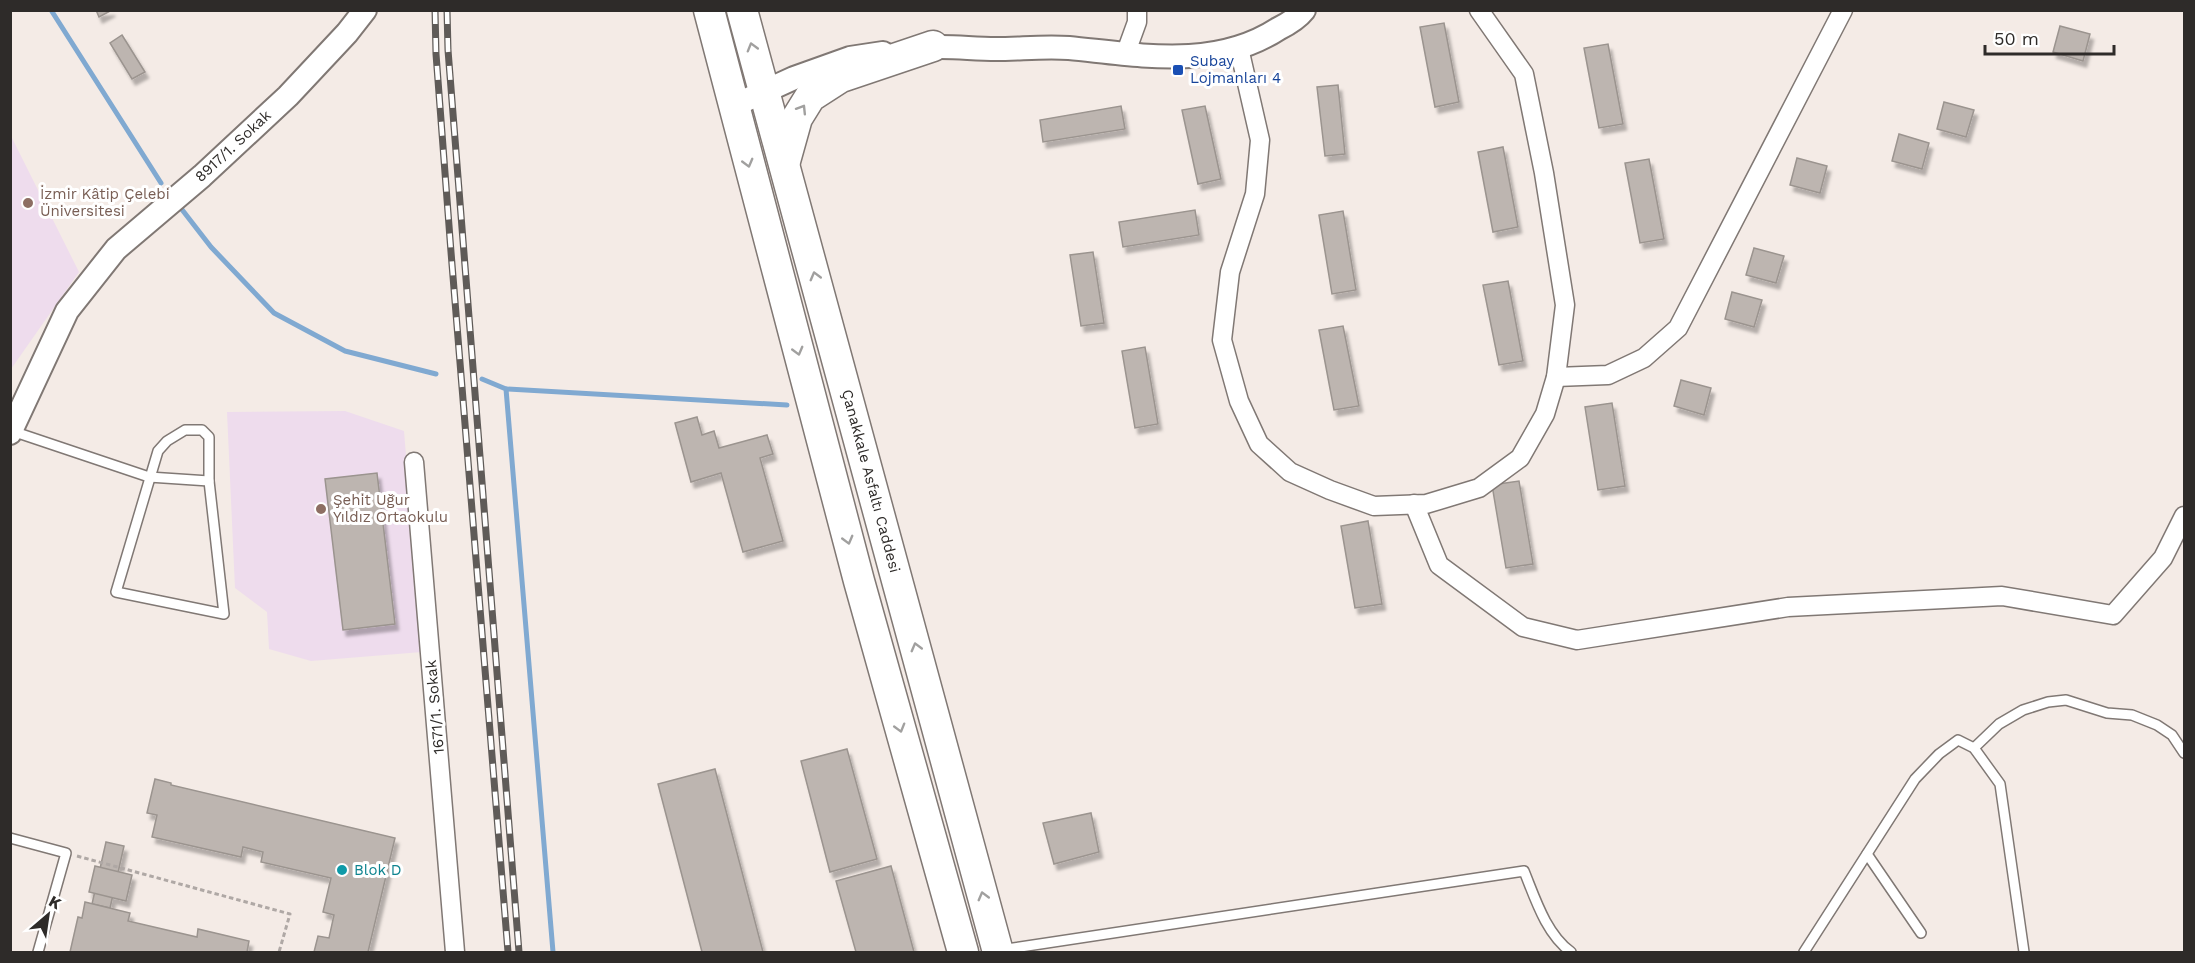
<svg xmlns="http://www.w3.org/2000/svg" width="2195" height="963" font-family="'Work Sans',sans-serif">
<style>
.education{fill:#eedced}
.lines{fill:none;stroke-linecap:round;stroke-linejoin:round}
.stream{stroke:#80a9d1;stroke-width:5}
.building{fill:#bdb5b0;stroke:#9b948f;stroke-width:1.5;filter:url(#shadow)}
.service-casing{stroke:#807874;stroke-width:12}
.minor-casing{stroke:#807874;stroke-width:21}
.tertiary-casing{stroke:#807874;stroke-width:26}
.trunk-casing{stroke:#807874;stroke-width:33}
.path{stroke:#afa8a5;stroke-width:3;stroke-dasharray:4.5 3;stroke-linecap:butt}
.service{stroke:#fff;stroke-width:9}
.minor{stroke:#fff;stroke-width:18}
.tertiary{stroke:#fff;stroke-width:22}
.trunk{stroke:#fff;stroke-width:30}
.rail-casing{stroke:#5f5b58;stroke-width:7}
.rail{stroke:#fff;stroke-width:4.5;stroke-dasharray:14;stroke-linecap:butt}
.oneway{stroke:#a1a09f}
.transit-dot{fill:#1a4fb4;stroke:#fff;stroke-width:2}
.education-dot{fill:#8d6e63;stroke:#fff;stroke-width:2}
.culture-dot{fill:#0f9aa8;stroke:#fff;stroke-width:2}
.labels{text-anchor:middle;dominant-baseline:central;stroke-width:6;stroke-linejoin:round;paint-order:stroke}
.transit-label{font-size:15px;fill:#164399;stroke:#fff;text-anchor:start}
.street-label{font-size:15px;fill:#2e2b29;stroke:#fff}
.education-label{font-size:15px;fill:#785e54;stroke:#fff;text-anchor:start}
.culture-label{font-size:15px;fill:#0d838f;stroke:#fff;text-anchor:start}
</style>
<defs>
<filter id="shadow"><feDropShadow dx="3.5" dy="6" stdDeviation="1.5" flood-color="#0004"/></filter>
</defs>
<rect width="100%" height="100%" fill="#f4ebe6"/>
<g class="education">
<polygon points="10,134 79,272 11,369 10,369"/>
<polygon points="345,411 404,431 422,652 311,661 269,649 267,612 235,588 227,412"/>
</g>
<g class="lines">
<g class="stream">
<polyline points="51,10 161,183"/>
<polyline points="180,207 211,247 274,313 345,351 436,374"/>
<polyline points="482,379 506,389 553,952"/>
<polyline points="506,389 787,405"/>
</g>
</g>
<g class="building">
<polygon points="96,10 112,10 99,17"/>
<polygon points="1444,23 1459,102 1435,107 1420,27"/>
<polygon points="2060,26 2090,34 2083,61 2053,52"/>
<polygon points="122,35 145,72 132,79 110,43"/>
<polygon points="1608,44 1623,124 1599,128 1584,48"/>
<polygon points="1338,85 1345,154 1325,156 1317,87"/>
<polygon points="1944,102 1974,110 1966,137 1937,129"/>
<polygon points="1121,106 1125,129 1043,142 1040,120"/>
<polygon points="1205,106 1221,179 1198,184 1182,110"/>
<polygon points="1899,134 1929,143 1922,169 1892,161"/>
<polygon points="1503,147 1518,227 1493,232 1478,152"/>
<polygon points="1797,158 1827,166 1820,193 1790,185"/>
<polygon points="1649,159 1664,239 1640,243 1625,163"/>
<polygon points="1195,210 1199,235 1123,247 1119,222"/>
<polygon points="1343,211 1356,290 1332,294 1319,215"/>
<polygon points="1754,248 1784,256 1776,283 1746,275"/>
<polygon points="1093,252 1104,323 1081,326 1070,255"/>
<polygon points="1508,281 1523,361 1499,365 1483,285"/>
<polygon points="1732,292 1762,300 1754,327 1725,319"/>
<polygon points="1343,326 1359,406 1334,410 1319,330"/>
<polygon points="1145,347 1158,424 1135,428 1122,351"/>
<polygon points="1681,380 1711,388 1704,415 1674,406"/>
<polygon points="1612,403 1625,486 1598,490 1585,407"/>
<polygon points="697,417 702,435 714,431 719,448 767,435 773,454 760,458 783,541 743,552 721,473 691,482 675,423"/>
<polygon points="377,473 395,624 343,630 325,479"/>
<polygon points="1519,481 1533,564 1506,568 1492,485"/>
<polygon points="1368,521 1382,604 1355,608 1341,526"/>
<polygon points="847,749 877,859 830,872 801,761"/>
<polygon points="715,769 763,952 702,952 658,784"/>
<polygon points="155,779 171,783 171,785 395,838 368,952 314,952 318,936 329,938 334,915 323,912 331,878 261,862 263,852 243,847 241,857 152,837 157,815 147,813"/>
<polygon points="1091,813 1099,852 1054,864 1043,823"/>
<polygon points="106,842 124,846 110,908 92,904"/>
<polygon points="95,866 132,875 126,901 89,892"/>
<polygon points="891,866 914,952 856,952 836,881"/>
<polygon points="85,902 130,913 128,921 197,937 198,929 249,941 247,952 70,952 78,917 82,918"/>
</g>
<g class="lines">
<g class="service-casing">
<g id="service">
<polygon points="185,430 202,430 209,437 209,481 224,614 116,592 158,451 167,441"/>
<polyline points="12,431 149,477 209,481"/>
<polyline points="1974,748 1999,724 2023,710 2048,702 2066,700 2107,713 2132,715 2157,725 2172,735 2184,753"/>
<polyline points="10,838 66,853 38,952"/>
<polyline points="1867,854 1921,933"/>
<path d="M1000,950L1524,871C1535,898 1546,934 1571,952"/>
<polyline points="1804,952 1915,779 1939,754 1958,740 1974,748 2000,784 2024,952"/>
</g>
</g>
<g class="minor-casing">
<g id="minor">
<polyline points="1239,48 1260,140 1255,194 1230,272 1222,340 1239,401 1259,444 1290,472 1330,490 1374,506 1426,504 1479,488 1520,458 1545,414 1556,377 1565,305 1544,173 1524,74 1479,10"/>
<polyline points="1125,55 1137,22 1137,10"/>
<polyline points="1556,377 1608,375 1644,358 1678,328 1843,10"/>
<polyline points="414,462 455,952"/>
<polyline points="1414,504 1439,565 1523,627 1577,640 1788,607 2002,596 2113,615 2163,558 2184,516"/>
</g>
</g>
<g class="tertiary-casing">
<g id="tertiary">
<path d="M919,48C945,45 970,49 996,49C1020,49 1045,46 1069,48C1140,55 1215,70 1278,29C1288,24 1297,19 1304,10"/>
<polyline points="733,106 794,78 850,58 883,53"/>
<polyline points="10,433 67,311 116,249 202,176 288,96 347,33 365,10"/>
</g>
</g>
<g class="trunk-casing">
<g id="trunk">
<polyline points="709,10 859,581 963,952"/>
<polyline points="742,10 998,952"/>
<polyline points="785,161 797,118 810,97 841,77 933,46"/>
</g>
</g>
<polyline class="path" points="77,856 290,914 279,952"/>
<use href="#service" class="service"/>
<use href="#minor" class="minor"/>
<use href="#tertiary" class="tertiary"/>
<use href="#trunk" class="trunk"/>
<g class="rail-casing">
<g id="rail">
<polyline points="435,10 436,54 451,252 508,952"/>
<polyline points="447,10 448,50 519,952"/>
</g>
</g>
<use href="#rail" class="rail"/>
</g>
<defs><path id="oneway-chevron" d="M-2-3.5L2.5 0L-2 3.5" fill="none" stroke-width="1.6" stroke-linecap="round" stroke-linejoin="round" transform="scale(1.5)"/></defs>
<g class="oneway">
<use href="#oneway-chevron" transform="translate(752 47) rotate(-106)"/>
<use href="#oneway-chevron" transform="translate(802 109) rotate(-58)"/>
<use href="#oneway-chevron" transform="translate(748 163) rotate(75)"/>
<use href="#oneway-chevron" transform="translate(815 276) rotate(-105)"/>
<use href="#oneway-chevron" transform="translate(798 351) rotate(75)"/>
<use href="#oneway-chevron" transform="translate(848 540) rotate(75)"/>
<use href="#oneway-chevron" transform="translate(916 647) rotate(-105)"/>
<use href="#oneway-chevron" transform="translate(900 728) rotate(74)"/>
<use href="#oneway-chevron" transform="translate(983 896) rotate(-105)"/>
</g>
<rect class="transit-dot" x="1172" y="64" width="12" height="12" rx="3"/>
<g class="education-dot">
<circle cx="28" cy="203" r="6"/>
<circle cx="321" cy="509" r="6"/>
</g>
<circle class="culture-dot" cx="342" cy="870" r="6"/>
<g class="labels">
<g class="transit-label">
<text x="1190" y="61">Subay<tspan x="1190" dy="17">Lojmanları 4</tspan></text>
</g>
<g class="street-label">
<text transform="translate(233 146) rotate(-43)">8917/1. Sokak</text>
<text transform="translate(871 481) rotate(75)">Çanakkale Asfaltı Caddesi</text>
<text transform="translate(435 707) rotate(-95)">1671/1. Sokak</text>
</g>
<g class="education-label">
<text x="40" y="194">İzmir Kâtip Çelebi<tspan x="40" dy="17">Üniversitesi</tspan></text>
<text x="333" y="500">Şehit Uğur<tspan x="333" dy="17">Yıldız Ortaokulu</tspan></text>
</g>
<g class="culture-label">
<text x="354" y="870">Blok D</text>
</g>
</g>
<rect width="2195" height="963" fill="none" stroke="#2e2b29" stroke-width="24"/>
<g transform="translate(48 915) rotate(29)" stroke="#ffffff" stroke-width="4.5" paint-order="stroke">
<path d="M0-4.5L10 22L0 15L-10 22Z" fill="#2e2b29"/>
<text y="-9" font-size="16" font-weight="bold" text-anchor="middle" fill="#2e2b29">K</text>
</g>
<path d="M1985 45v9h129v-9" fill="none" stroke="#2e2b29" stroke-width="3"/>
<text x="1994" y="45" font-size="18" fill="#2e2b29" stroke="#ffffff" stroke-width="4.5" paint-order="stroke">50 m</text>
</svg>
